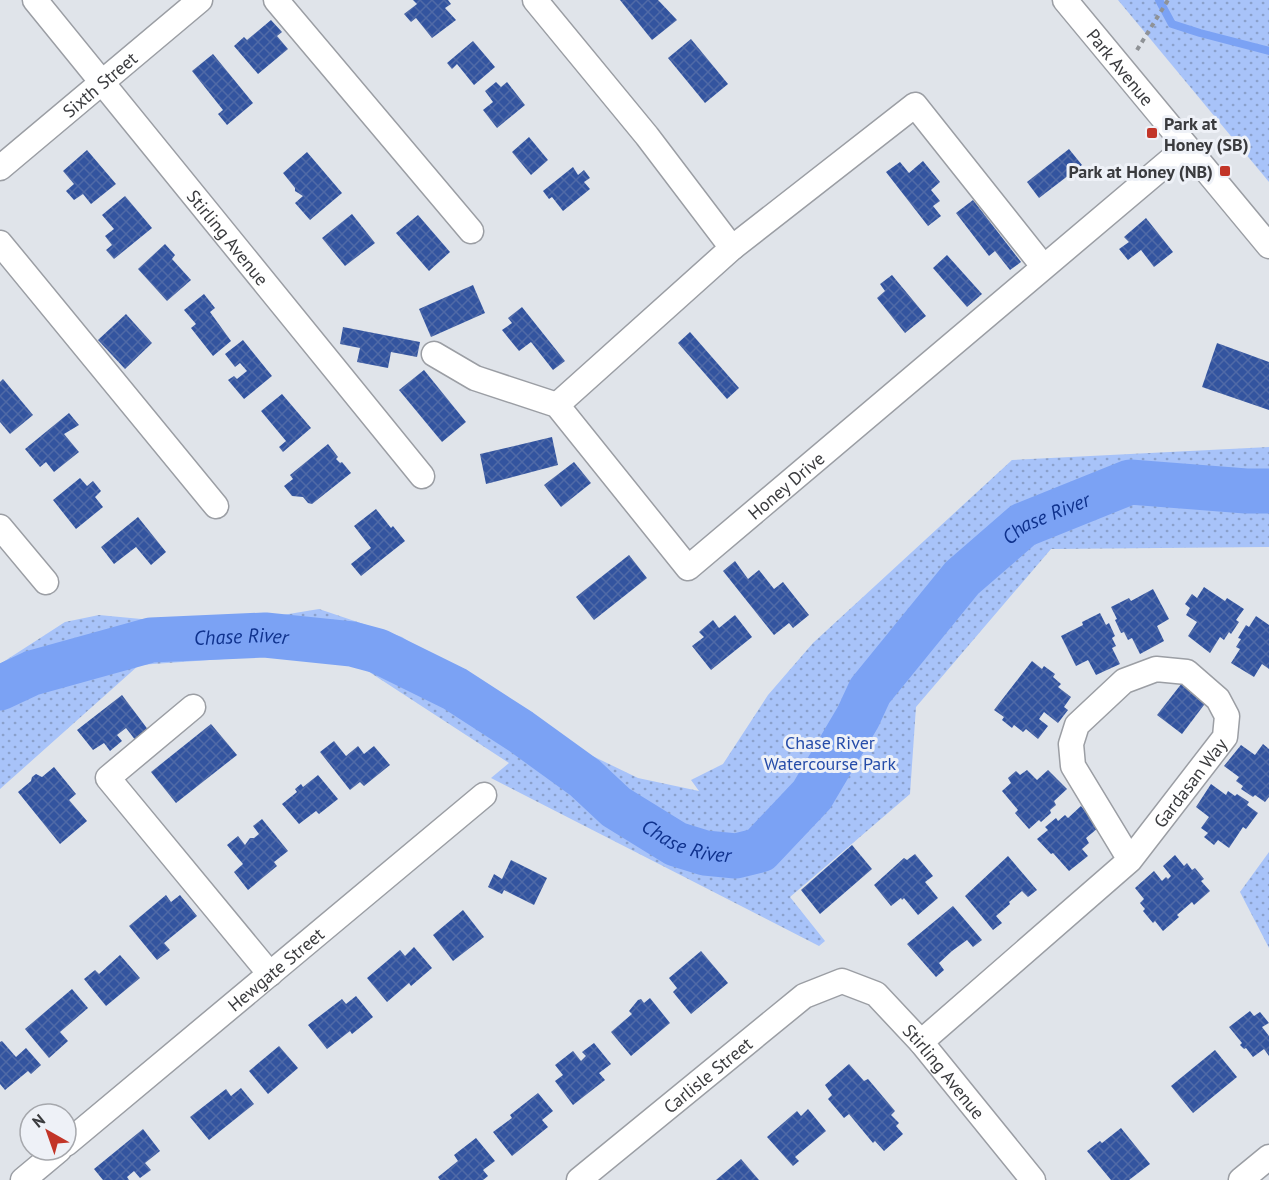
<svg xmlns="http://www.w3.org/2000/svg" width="1269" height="1180" font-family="'PT Sans',sans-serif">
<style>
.park{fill:url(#park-dots)}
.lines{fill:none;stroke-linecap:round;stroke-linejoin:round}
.stream{stroke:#7ba2f4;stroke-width:8}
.river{stroke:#7ba2f4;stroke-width:45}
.building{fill:url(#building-cross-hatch)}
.minor-casing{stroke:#9b9ea4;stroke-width:27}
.path{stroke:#8f9296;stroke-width:4;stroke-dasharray:4.5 4.5;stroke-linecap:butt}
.minor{stroke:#fff;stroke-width:24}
.poi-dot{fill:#c23528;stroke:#eef1f7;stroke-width:2}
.labels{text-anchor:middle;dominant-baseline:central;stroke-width:6;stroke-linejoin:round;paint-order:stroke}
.street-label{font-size:18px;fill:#3a3b3e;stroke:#eef1f7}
.poi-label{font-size:18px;font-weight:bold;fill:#3a3b3e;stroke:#eef1f7;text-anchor:start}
.park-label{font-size:18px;fill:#254ca9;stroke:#eef1f7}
.water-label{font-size:20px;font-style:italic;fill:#0f328d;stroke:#eef1f7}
</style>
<defs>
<pattern id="park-dots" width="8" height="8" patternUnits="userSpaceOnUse" patternTransform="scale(1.5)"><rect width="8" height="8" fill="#a8c3f9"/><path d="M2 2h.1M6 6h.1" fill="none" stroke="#8aa0cb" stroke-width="1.8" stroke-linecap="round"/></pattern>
<pattern id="building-cross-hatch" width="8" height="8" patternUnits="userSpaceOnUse" patternTransform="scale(1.5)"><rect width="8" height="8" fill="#33549f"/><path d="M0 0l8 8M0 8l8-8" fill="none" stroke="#506aa7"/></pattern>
</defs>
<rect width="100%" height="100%" fill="#e0e4ea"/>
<g class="park">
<polygon points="1118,0 1269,0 1269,182"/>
<polygon points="1269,447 1269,547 1051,549 916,707 910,794 790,897 825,941 819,946 491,778 509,763 337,651 139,665 0,789 0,664 65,622 99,615 215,626 319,609 402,637 545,733 638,778 699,791 691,780 723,764 768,695 813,643 1012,460"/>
<polygon points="1269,852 1269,948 1240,892"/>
</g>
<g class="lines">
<polyline class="stream" points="1159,0 1172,24 1200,33 1269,51"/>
<path class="river" id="s1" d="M0,688L32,673L151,640L265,635L352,644L378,651L455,689L520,731L585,778L616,807L676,844L705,853L736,856L760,850L812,795L858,717L870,691L962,578L1023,525L1130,482L1246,491H1269"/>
</g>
<g class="building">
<polygon points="413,0 448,0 451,4 445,8 456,20 432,38 416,18 411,22 404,14 417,4"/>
<polygon points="620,0 658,0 677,20 652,40"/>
<polygon points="271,20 282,32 277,36 288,49 258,74 234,46 244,37 247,40"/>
<polygon points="691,39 728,84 705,103 668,58"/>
<polygon points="473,41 495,67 474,85 457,64 452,69 447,63"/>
<polygon points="213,54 253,103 227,125 218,114 223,110 192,71"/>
<polygon points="496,82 501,87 507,82 525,105 497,128 483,110 493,102 485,91"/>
<polygon points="529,137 548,160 531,175 512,152"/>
<polygon points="1069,149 1082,165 1039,198 1027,182"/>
<polygon points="87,150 116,184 91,204 83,194 74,200 66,191 74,184 63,171"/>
<polygon points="307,152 342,193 310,220 295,203 303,196 295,191 295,188 283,173"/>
<polygon points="923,161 940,182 931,190 940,201 933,206 941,216 928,226 886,172 900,162 909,173"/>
<polygon points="573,167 578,175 584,170 590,178 584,182 590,189 563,211 552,197 549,199 543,191"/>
<polygon points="125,196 152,228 114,259 106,250 112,245 105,236 114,229 102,215"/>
<polygon points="973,200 1021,262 1010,270 995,251 989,256 956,213"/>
<polygon points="352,214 375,243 345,266 322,238"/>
<polygon points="418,215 450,252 429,271 396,233"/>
<polygon points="1146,218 1173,252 1154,267 1141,250 1128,260 1119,249 1129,242 1124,237"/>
<polygon points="165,244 175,255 172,259 191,280 167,301 138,269"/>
<polygon points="947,255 982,294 967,307 933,268"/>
<polygon points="892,275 926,316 905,333 877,298 885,291 880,284"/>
<polygon points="473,285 485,313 431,337 419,309"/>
<polygon points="204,294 215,308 210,312 231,341 213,356 191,328 196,324 184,310"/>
<polygon points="522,307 565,361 553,370 531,342 519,351 502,330 512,323 508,318"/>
<polygon points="126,314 152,343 125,369 98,340"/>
<polygon points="343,327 420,342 417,357 391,352 388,368 357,362 360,348 340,344"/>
<polygon points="690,332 739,388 727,399 678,343"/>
<polygon points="243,340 272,376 244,399 228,380 234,376 237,379 247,371 240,363 235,367 225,354"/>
<polygon points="1217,343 1269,362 1269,410 1202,387"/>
<polygon points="424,370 466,422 442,442 399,390"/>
<polygon points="3,379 33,415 10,434 0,422 0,382"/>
<polygon points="282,394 311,428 283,452 279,447 286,441 261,411"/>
<polygon points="69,413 79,425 64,434 79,452 54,472 46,462 40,467 25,449"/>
<polygon points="552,437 558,465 486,484 480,454"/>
<polygon points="328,444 338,457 336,459 340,463 342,462 351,473 312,504 308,503 303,497 292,496 284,486 293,479 290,475"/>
<polygon points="574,462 591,483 561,507 544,485"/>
<polygon points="80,478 87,486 93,481 101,491 95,497 103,507 76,529 53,500"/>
<polygon points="376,509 391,528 393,526 405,541 361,576 351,564 371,548 354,526"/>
<polygon points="138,517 166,552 151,565 136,547 114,564 101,547"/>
<polygon points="629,555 647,578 594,620 576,597"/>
<polygon points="735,561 748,579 759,570 774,589 783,582 809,615 793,628 789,623 774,635 723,571"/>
<polygon points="1204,587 1225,601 1227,598 1244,609 1236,620 1239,622 1231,634 1229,632 1224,640 1220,637 1210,653 1188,636 1197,622 1186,615 1190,608 1185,604 1192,594 1197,598"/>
<polygon points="1153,589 1169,619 1157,626 1164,641 1140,654 1132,638 1128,640 1124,632 1121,633 1115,620 1117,619 1111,607 1129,598 1131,601"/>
<polygon points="1100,613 1106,625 1109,623 1115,636 1112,638 1116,646 1112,648 1120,664 1096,675 1088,660 1076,666 1061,636 1083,625 1082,622"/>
<polygon points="735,615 752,637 711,670 692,646 704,637 699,632 713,620 719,628"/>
<polygon points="1256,616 1269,625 1269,669 1262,664 1254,677 1231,663 1240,649 1236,647 1241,639 1238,638 1246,625 1249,627"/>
<polygon points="1032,661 1042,669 1044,666 1055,674 1053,677 1061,684 1058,687 1071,697 1064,707 1068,710 1058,723 1044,712 1039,719 1048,726 1038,739 1026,729 1023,732 1014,725 1012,728 1002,720 1004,717 994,710"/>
<polygon points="1182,683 1207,701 1182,734 1157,715"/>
<polygon points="122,695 149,731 136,741 126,728 117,735 122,741 110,751 104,743 93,750 77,730"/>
<polygon points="211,724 237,755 176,803 151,772"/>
<polygon points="334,741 346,756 358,746 364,754 374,746 390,765 364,786 360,782 350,790 320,752"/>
<polygon points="1263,744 1269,749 1269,797 1265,802 1255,795 1253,797 1241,789 1243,786 1236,781 1239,777 1224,766 1241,745 1255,755"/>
<polygon points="54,767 76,794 69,800 87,821 60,844 18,792 31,781 32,777 36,774 42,777"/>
<polygon points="1027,770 1037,780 1048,770 1067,789 1054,801 1056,805 1050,810 1051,813 1041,822 1039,820 1029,829 1015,813 1018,810 1002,791 1011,783 1008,778 1016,771 1020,775"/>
<polygon points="318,775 338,799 319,814 316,811 299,824 282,804 297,792 295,789 301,784 303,787"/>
<polygon points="1211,784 1226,795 1228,791 1235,796 1237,794 1249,802 1247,805 1258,813 1246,829 1243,827 1229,848 1218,840 1214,845 1204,837 1208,833 1201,828 1209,817 1196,807"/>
<polygon points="1081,806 1098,828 1086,838 1089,843 1082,849 1088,856 1069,871 1053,853 1051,854 1037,839 1048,830 1045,827 1056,818 1058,821 1065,815 1068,818"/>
<polygon points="262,819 288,851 274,862 277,866 248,890 234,872 243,864 227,845 238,836 245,845 250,838 254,838 259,834 253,826"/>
<polygon points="852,845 872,869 820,914 801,890"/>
<polygon points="915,854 933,876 925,882 938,898 918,915 904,898 902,900 901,898 891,906 874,885 904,858 907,860"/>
<polygon points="1175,855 1184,866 1187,863 1192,870 1195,868 1204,879 1201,881 1210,891 1194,905 1192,902 1177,915 1179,917 1163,931 1155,921 1153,923 1143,911 1145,909 1140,903 1144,899 1135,888 1154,871 1162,881 1166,877 1168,879 1171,876 1163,866"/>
<polygon points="1008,856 1037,890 1028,897 1022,891 1009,902 1010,904 996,916 1002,923 993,930 965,896"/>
<polygon points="511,860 547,878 534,905 504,890 502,894 488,887 494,874 502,879"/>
<polygon points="166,895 171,902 180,895 197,916 164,943 170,950 157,960 129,926"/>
<polygon points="953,906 982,940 973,947 967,940 952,951 939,963 944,970 936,977 907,944"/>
<polygon points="463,910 484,937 453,961 433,935"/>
<polygon points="414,947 432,968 411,986 409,983 387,1002 367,978 400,950 405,956"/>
<polygon points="701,951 728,983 691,1014 673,992 677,988 669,978"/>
<polygon points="120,955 140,978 106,1006 84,979 95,970 99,974"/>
<polygon points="72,989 88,1008 60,1032 68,1041 49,1058 25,1029"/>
<polygon points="356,996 373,1017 352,1034 350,1031 327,1049 308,1025 342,999 346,1004"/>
<polygon points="650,998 670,1023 631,1056 611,1032 632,1014 629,1011 638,1000 641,999 644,1003"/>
<polygon points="1250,1011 1254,1016 1260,1012 1269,1023 1262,1027 1269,1036 1269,1056 1264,1049 1253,1057 1246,1048 1244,1049 1240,1045 1242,1043 1229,1027"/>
<polygon points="2,1041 16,1057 26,1048 41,1065 31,1074 28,1071 5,1090 0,1084 0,1042"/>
<polygon points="594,1043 611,1064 599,1073 605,1080 573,1105 555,1081 563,1075 555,1065 573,1051 581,1061 586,1056 582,1052"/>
<polygon points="279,1046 298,1068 268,1094 249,1071"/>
<polygon points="1215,1050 1237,1077 1193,1113 1171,1086"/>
<polygon points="849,1064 864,1081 868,1079 895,1111 891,1115 899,1123 896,1126 903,1134 884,1151 875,1141 873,1143 849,1114 844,1118 828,1099 832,1095 825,1085"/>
<polygon points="241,1088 254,1104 209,1140 190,1117 226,1089 231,1096"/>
<polygon points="538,1093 553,1111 542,1120 548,1127 512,1156 493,1132 512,1118 510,1115"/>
<polygon points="808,1109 826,1131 795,1157 799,1161 793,1166 767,1137 797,1111 801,1116"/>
<polygon points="1121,1128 1150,1164 1129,1180 1111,1180 1087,1151 1100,1141 1102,1143"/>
<polygon points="143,1129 160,1151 145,1163 151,1170 140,1178 134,1171 127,1177 129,1180 103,1180 94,1169"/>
<polygon points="476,1138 495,1161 483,1170 488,1176 483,1180 440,1180 438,1177 458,1161 454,1155"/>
<polygon points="741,1159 759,1180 716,1180"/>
</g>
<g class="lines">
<g class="minor-casing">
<g id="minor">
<path id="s2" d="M35,0L422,476"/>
<polyline points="276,0 471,231"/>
<polyline points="535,0 647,136 732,248"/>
<path id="s3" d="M1065,0L1269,246"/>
<path id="s4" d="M0,168L200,0"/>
<polyline points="0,243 216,506"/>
<path id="s5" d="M434,354L475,378L557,405L688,568L1186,147"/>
<polyline points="557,405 732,248 915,105 1043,266"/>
<polyline points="0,527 46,582"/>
<polyline points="193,707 108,778 270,974"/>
<path id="s6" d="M921,1042L1130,860L1225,737L1227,716L1218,699L1187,672L1156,669L1124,681L1077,725L1071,744L1073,766L1130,860"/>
<path id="s7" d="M66,1144L484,795"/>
<polyline points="23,1180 59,1150"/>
<path id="s8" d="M579,1180L804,996L842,981L876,994L921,1042L1033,1180"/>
<polyline points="1241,1180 1269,1157"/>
</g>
</g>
<polyline class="path" points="1137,50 1168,0"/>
<use href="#minor" class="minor"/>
</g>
<g class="poi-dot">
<rect x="1146" y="127" width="12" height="12" rx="3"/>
<rect x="1219" y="165" width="12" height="12" rx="3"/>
</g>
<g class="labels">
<g class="street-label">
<text stroke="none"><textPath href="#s3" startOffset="87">Park Avenue</textPath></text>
<text stroke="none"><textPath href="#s4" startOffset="130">Sixth Street</textPath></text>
<text stroke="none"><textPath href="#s2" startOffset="306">Stirling Avenue</textPath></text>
<text stroke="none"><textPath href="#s5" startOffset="471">Honey Drive</textPath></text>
<text stroke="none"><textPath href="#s6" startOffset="375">Gardasan Way</textPath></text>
<text stroke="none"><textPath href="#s7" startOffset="273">Hewgate Street</textPath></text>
<text stroke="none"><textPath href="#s8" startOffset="471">Stirling Avenue</textPath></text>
<text stroke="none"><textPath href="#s8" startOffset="166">Carlisle Street</textPath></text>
</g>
<g class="poi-label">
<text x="1164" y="123">Park at<tspan x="1164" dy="21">Honey (SB)</tspan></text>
<text x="1213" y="171" text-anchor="end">Park at Honey (NB)</text>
</g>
<g class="park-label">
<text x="830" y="742">Chase River<tspan x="830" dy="21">Watercourse Park</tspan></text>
</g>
<g class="water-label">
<text stroke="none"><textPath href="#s1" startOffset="1275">Chase River</textPath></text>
<text stroke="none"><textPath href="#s1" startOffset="249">Chase River</textPath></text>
<text stroke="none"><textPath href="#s1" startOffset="753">Chase River</textPath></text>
</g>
</g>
<g transform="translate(48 1132) rotate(320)"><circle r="28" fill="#eef1f7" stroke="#a6a8ad" stroke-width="1.5"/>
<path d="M0-4.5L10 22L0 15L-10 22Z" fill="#c23528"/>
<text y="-9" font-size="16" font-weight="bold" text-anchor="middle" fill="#3a3b3e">N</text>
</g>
</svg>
